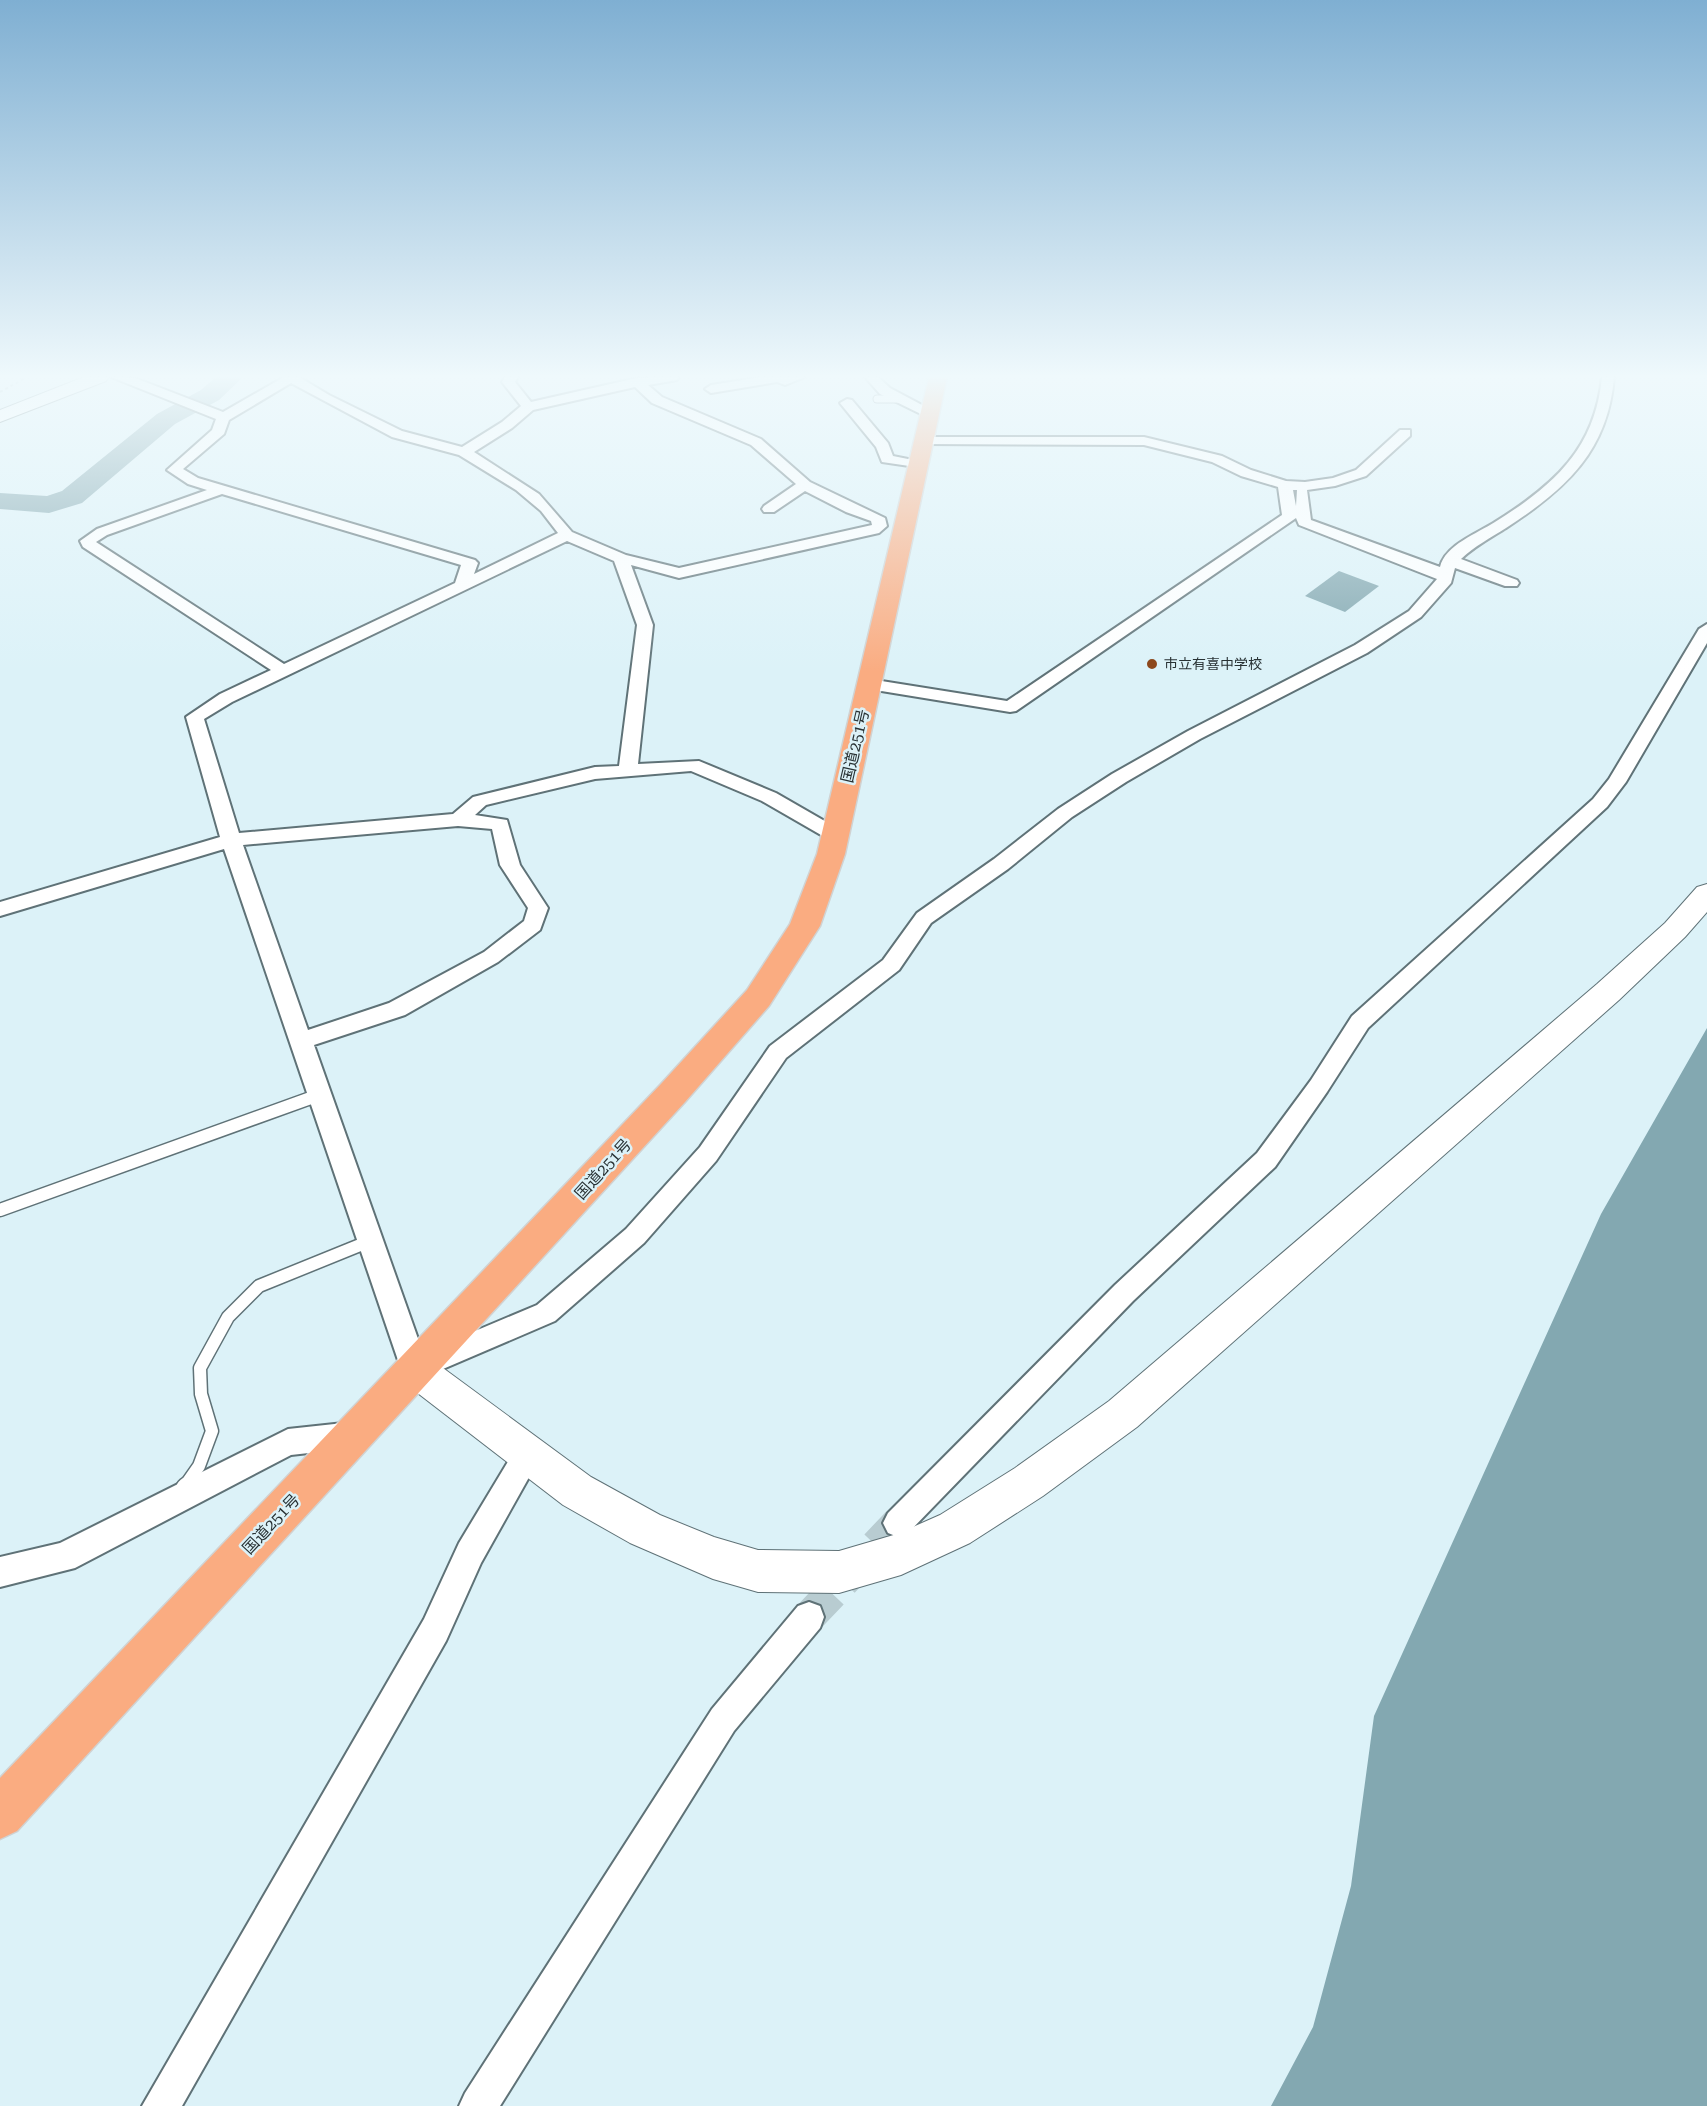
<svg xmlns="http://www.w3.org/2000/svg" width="1707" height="2106" font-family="'Roboto Serif','Noto Sans JP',serif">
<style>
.water{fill:#83a8b1}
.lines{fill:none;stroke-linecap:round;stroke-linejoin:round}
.river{fill:#83a8b1;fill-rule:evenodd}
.street-tunnel{stroke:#b8ccd1;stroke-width:33;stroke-dasharray:33 16;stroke-linecap:butt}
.lane-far2-casing{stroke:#5f7277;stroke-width:9}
.lane-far1-casing{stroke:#5f7277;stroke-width:15}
.lane-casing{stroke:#5f7277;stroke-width:18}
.street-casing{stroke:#5f7277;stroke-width:4}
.secondary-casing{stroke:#5f7277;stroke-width:2}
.highway-casing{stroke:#d0d2d2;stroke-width:3}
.path{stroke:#96a7ab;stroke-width:2;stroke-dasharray:3 3;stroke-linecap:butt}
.lane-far2{stroke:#fff;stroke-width:7}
.lane-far1{stroke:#fff;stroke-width:12}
.lane{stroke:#fff;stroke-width:15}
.street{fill:#fff;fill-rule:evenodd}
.secondary{fill:#fff;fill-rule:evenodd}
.highway{fill:#faac81;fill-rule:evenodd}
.poi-dot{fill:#8c481c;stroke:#dcf2f8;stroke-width:2}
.labels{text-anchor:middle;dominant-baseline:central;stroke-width:5;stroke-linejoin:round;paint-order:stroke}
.far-poi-label{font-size:14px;fill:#293234;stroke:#dcf2f8;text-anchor:start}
.street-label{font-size:16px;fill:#293234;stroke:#dcf2f8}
</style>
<rect width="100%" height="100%" fill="#dcf2f8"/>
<g class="water">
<polygon points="1339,571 1379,586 1345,612 1305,596"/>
<polygon points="1707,1028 1707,2106 1271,2106 1313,2027 1351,1886 1374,1716 1601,1214"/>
</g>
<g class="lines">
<polygon class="river" points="216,377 243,377 219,400 175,424 82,503 49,513 0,509 0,493 47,496 62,491 157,414 201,390"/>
<polyline class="street-tunnel" points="809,1617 898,1523"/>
<g class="lane-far2-casing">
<polyline id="lane-far2" points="877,399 901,399"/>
</g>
<g class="lane-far1-casing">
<g id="lane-far1">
<polyline points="0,1210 319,1095"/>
<polyline points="185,1486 199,1466 212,1431 201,1394 200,1368 228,1317 259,1286 370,1241"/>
</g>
</g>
<g class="lane-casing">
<polyline id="lane" points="184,1487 186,1485"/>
</g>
<g class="street-casing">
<g id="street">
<path d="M111,377L135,378L223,412L284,377H299L329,395L402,431L462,447L502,422L521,406L502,382L505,377H518L515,382L531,402L637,378L679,377L677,380L648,385L662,397L761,439L810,482L885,518L887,526L879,533L679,578L631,565L653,625L638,764L699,761L776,793L842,831L845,835L842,839H828L762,801L691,771L595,779L486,805L475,815L507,820L520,865L548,908L540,930L498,962L405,1015L314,1045L423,1353L537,1305L626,1229L700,1147L770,1046L883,960L917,913L994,859L1058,809L1112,774L1188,731L1355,645L1409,611L1437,579L1299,525L1296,518L1016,711L1010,712L863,688L860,684L863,680L869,679L1007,701L1282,515L1278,487L1241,476L1212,462L1144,445L924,444L917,440L919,437H1144L1222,456L1251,470L1286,481L1305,482L1333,478L1356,470L1400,430H1410V436L1366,476L1335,486L1307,490L1311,520L1440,567C1445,545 1478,533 1495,522C1554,485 1595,449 1602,377H1614C1608,451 1566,489 1506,528C1490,538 1475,546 1461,559L1517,580L1519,583L1517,586H1505L1455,568L1451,583L1421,617L1367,653L1200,739L1126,782L1072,817L1008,869L931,923L899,970L786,1058L716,1161L644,1243L555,1321L415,1381L405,1378L401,1369L224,849L0,916V902L220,837L186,717L220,694L271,670L83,547L80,541L97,529L207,490L188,484L167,470L212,430L216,419ZM291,383L392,437L459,455L516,490L541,511L558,533L474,574L478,563L475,560L198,478L183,469L224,434L229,420ZM635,387L652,403L751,445L796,484L764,506L762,509L764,512H774L805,491L846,512L871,521L872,525L679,568L626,555L572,532L539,494L474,452L512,428L533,410ZM1293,490H1297L1296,506ZM222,494L461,565L455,583L284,664L96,542L107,535ZM567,541L614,561L637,625L619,766L595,767L473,797L453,814L239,833L204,719L232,702ZM458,826L492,829L500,865L528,908L524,921L484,952L389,1003L308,1030L243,845Z"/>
<polygon points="762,377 805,377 785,385 777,382 711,393 705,389 711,385"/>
<polygon points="865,377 878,377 890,388 937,413 930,417 925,416 880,394"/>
<polygon points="847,399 852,400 888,443 893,456 923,462 923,468 882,462 876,447 840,403"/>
<polygon points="1707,624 1707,643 1626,782 1607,807 1368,1028 1327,1092 1275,1167 1133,1301 908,1533 898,1537 888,1533 883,1523 888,1513 1115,1285 1257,1153 1311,1080 1352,1016 1593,799 1609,779 1699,629"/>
<polygon points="353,1422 363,1426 367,1435 363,1444 353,1448 291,1455 75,1568 0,1587 0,1557 60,1543 288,1429"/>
<polygon points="528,1441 538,1445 542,1454 481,1563 446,1641 182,2106 142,2106 424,1619 459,1543 518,1445"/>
<polygon points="809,1602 820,1606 824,1617 820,1628 734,1731 500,2106 459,2106 465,2093 712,1709 798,1606"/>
</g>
</g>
<g class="secondary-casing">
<g id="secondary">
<polygon points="84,377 109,377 106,381 0,422 0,410"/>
<polygon points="1707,884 1707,912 1685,937 1619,1000 1137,1427 1043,1496 970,1543 901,1575 839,1593 758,1592 713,1579 630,1543 563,1505 402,1381 396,1369 402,1357 415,1352 428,1357 591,1477 660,1515 714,1537 758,1550 839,1551 897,1534 940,1515 1015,1468 1109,1401 1597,984 1665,923 1697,887"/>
</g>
</g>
<g class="highway-casing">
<polygon id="highway" points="929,377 947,377 845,854 820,926 769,1006 685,1102 17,1831 0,1839 0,1778 661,1084 747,990 790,924 817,854"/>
</g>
<polyline class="path" points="0,392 27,377"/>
<use href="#lane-far2" class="lane-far2"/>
<use href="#lane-far1" class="lane-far1"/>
<use href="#lane" class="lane"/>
<use href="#street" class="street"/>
<use href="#secondary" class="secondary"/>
<use href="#highway" class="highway"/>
</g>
<linearGradient id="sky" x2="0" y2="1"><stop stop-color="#7fafd2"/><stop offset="0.56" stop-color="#eff9fc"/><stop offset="1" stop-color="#eff9fc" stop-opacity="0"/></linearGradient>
<rect width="1707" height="672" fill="url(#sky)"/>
<circle class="poi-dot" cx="1152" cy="664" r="6"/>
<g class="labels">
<g class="far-poi-label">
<text x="1164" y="664">市立有喜中学校</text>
</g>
<g class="street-label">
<text transform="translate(855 746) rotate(-77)">国道251号</text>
<text transform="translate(603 1169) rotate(-48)">国道251号</text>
<text transform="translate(271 1524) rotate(-47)">国道251号</text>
</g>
</g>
</svg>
